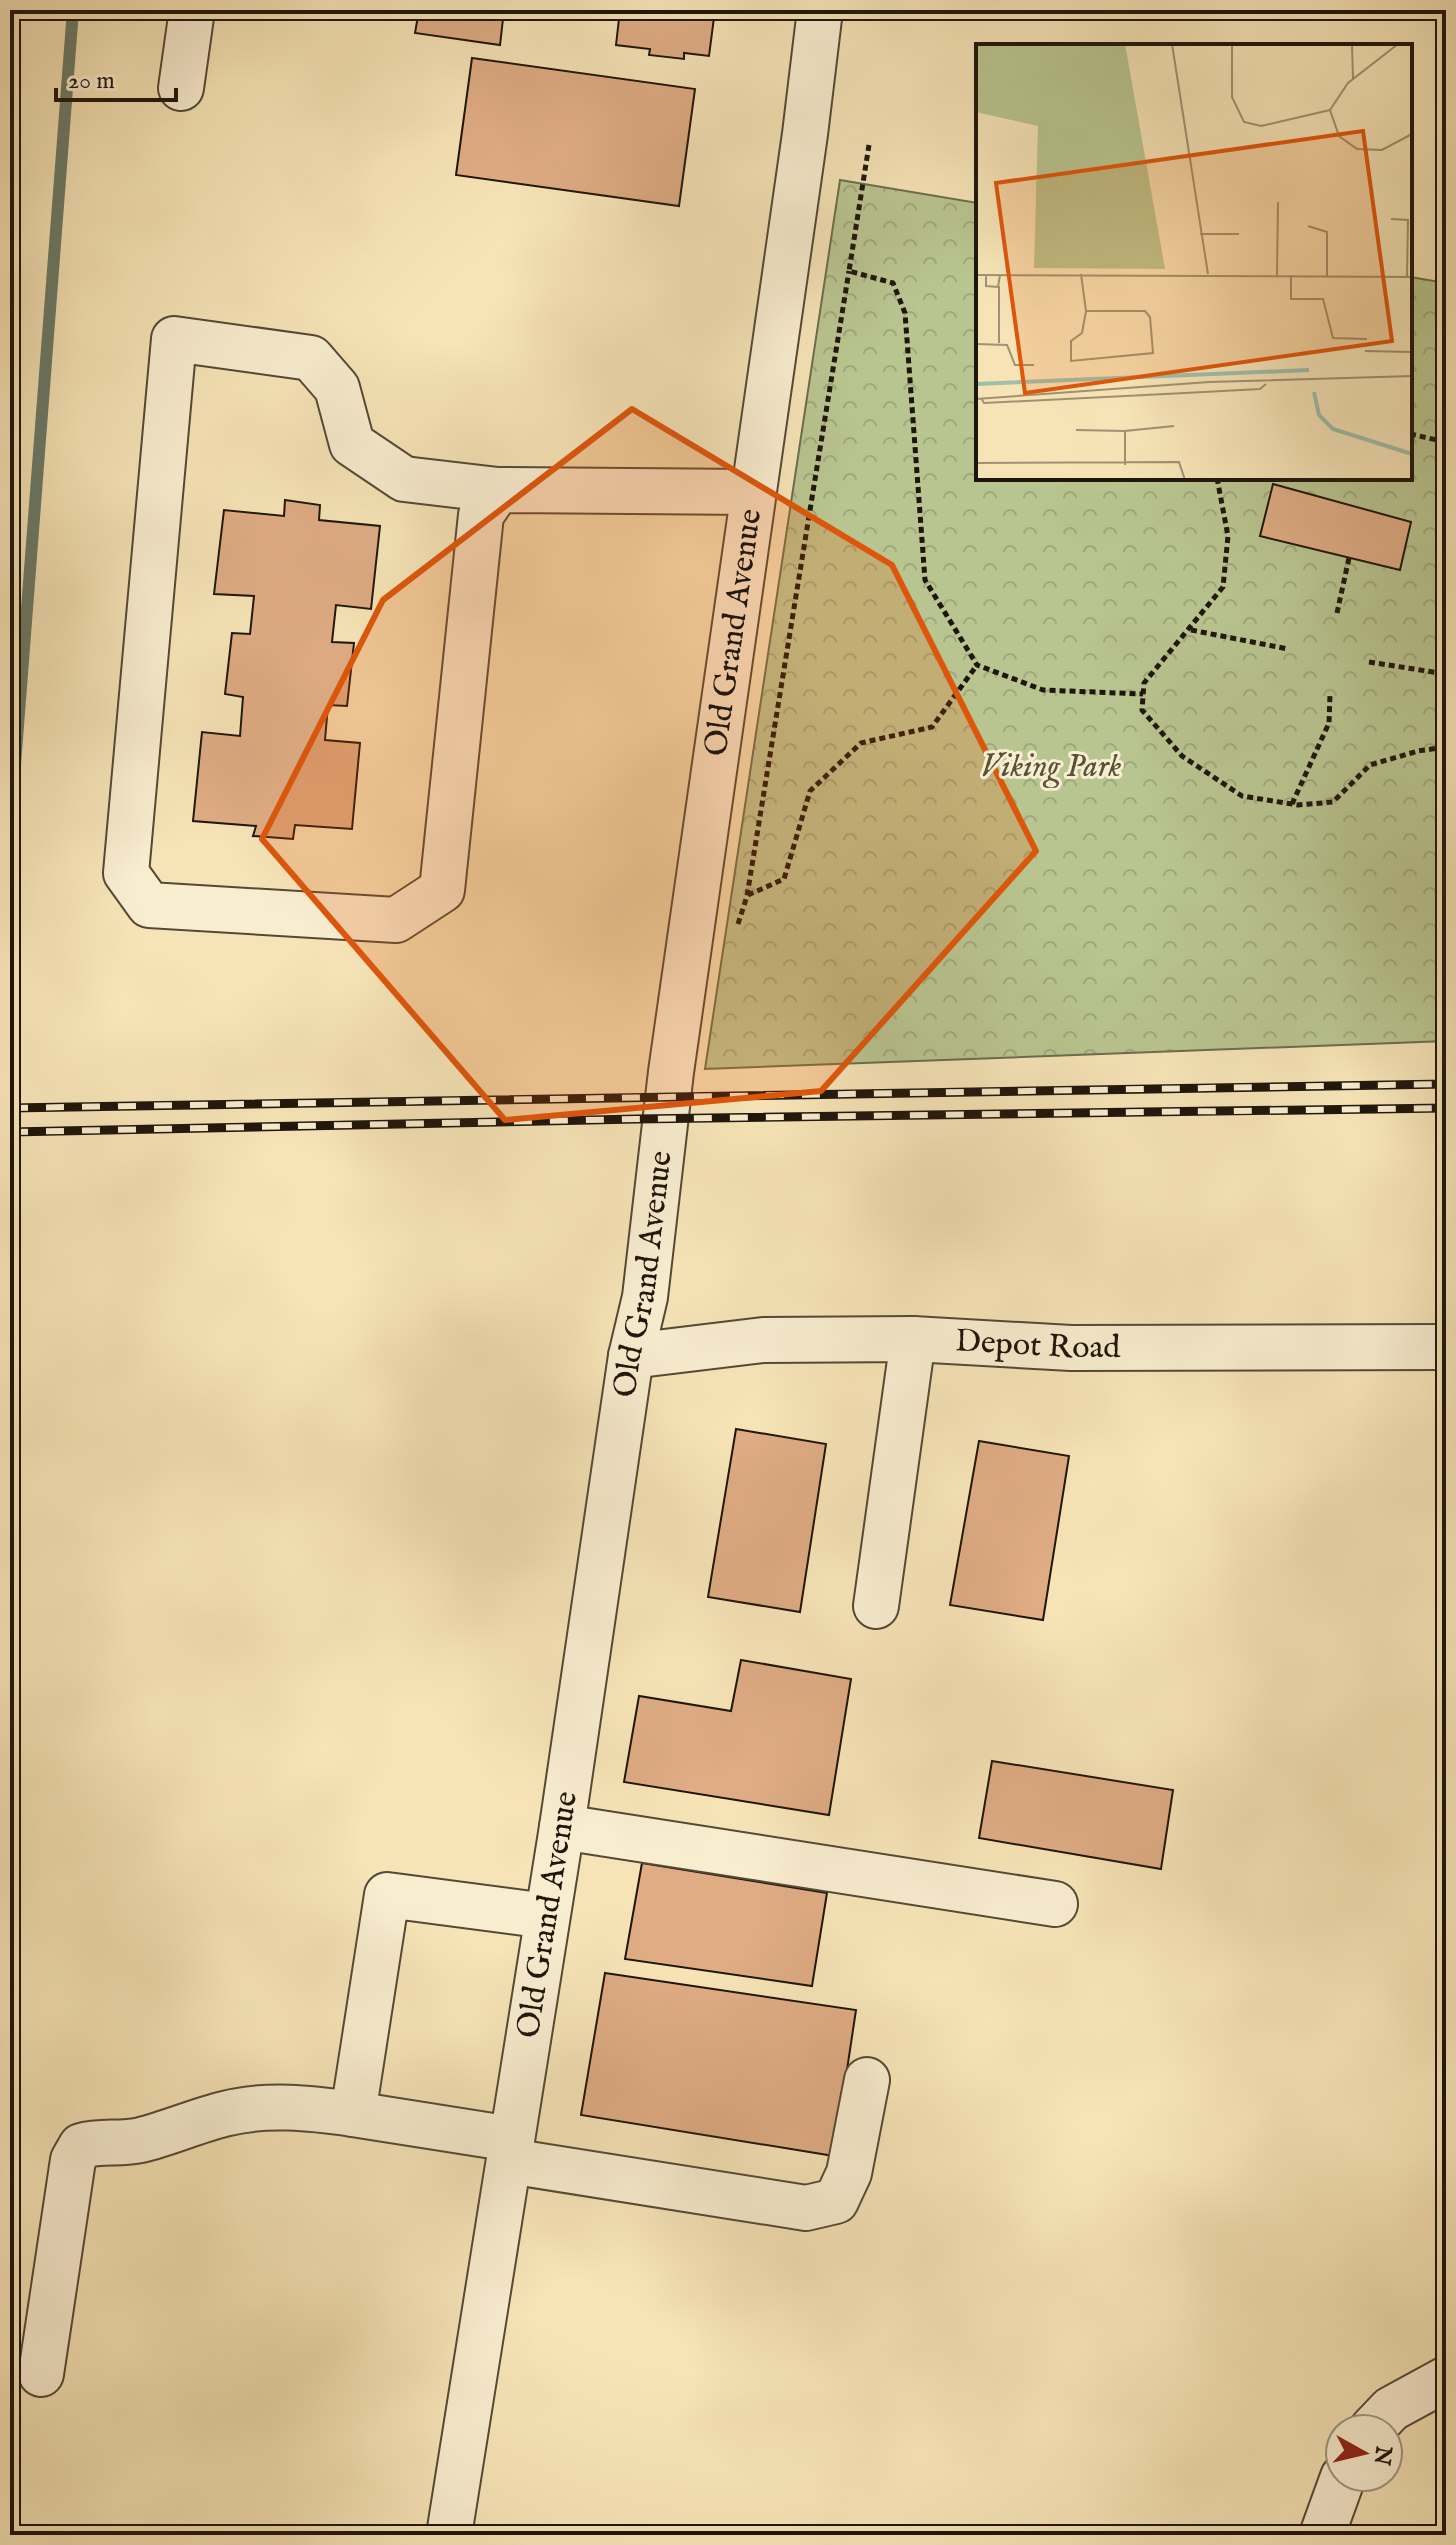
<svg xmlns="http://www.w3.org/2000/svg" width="1456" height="2545" font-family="'IM FELL English',serif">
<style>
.forest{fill:url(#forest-crowns);stroke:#6c6d4e;stroke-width:2}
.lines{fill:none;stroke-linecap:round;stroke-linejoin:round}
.stream{stroke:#6b7b6a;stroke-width:12}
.building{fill:#dfac84;stroke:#1e150b;stroke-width:2}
.minor-casing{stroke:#544936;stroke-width:48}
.path{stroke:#1e150b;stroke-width:5;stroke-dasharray:6 4;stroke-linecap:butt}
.minor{stroke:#f9edd0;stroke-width:44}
.rail-casing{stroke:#1e150b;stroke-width:9}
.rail{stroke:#f9edd0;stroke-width:6;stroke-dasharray:18;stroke-linecap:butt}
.marked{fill:#de560c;fill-opacity:0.2;stroke:#de560c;stroke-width:6;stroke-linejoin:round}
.labels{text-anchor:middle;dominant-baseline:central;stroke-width:6;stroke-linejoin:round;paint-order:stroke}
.street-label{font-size:32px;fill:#1e150b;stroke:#f9edd0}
.park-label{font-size:32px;font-style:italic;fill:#54533a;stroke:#f9edd0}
.inset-river{fill:none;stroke:#9ebfa9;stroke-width:4}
.inset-road{fill:none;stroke:#a09172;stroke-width:2}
.view{fill:#de560c;fill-opacity:0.15;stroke:#de560c;stroke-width:4}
.inset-edge{fill:none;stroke:#1e150b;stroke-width:4}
</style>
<defs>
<pattern id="forest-crowns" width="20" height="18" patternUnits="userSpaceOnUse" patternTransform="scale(2)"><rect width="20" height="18" fill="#b9c590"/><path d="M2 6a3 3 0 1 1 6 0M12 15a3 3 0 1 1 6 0" fill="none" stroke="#9fa87b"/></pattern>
</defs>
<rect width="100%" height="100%" fill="#f6e4b7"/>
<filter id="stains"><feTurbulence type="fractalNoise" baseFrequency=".0025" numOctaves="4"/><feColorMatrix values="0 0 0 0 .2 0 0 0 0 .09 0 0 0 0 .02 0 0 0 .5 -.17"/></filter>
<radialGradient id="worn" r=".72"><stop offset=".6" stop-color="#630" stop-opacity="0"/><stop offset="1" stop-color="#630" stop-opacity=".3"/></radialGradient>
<polygon class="forest" points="840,180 978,203 978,478 1410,478 1410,277 1446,283 1446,1041 705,1069"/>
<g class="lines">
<polyline class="stream" points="10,830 73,10"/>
</g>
<g class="building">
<polygon points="419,10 504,10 500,45 415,33"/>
<polygon points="620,10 715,10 709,56 684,53 684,59 649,55 650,49 616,45"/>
<polygon points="472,58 695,89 679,206 456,175"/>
<polygon points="1273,484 1411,522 1400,570 1260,536"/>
<polygon points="285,500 320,505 319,520 380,526 371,609 336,605 332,642 354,643 347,706 328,705 325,740 360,743 352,829 295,825 293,839 253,836 256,826 193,821 202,732 240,736 243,697 225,694 232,633 250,634 254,596 214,594 224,510 284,516"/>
<polygon points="736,1429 826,1444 800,1612 708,1597"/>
<polygon points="979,1441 1069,1456 1043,1620 950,1605"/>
<polygon points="741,1660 851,1679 829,1815 624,1782 639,1696 731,1711"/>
<polygon points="992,1761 1173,1790 1161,1869 979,1838"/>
<polygon points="642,1863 827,1893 812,1986 625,1959"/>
<polygon points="605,1973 856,2010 834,2156 581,2115"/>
</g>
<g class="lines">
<g class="minor-casing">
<g id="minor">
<polyline points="181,88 192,10"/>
<polyline points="498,490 404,479 352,444 337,388 311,358 174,339 126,873 149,905 396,920 442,890 481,515 498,490 753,492"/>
<path id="s1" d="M631,1356L763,1340L913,1339L1071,1348L1446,1347"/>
<polyline points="876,1606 913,1339"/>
<polyline points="562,1827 1055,1904"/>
<polyline points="353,2114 512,2139"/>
<polyline points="509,2161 806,2208 836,2201 849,2173 867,2080"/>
<path d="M41,2374L73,2160L81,2146C101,2140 121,2145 141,2140C169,2133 196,2121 224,2114C266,2103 311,2108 353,2114L387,1895L547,1916"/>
<polyline points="1372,2429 1391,2409 1446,2379"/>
<path id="s2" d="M449,2535L562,1827L631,1356L645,1297L671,1072L805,134L820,10"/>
<polyline points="1322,2535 1343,2477"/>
</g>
</g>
<g class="path">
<polyline points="869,145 849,271 893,283 905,313 925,580 977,665 1043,690 1143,694"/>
<polyline points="1410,434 1446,442"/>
<polyline points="1217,478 1228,536 1223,587 1144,683 1142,710 1182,756 1242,796 1298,805 1333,802 1370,765 1418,751 1446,747"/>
<polyline points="1337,613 1349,558"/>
<polyline points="1191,630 1288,649"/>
<polyline points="1369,662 1446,674"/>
<polyline points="1292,804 1329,723 1330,695"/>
<polyline points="748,895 784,879 810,791 861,743 932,727 977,665"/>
<polyline points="738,924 747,896 849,271"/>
</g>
<use href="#minor" class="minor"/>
<g class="rail-casing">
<g id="rail">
<polyline points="10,1108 1446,1084"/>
<polyline points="10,1132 637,1119 1446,1108"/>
</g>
</g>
<use href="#rail" class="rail"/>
</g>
<path class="marked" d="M632,409L892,565L1036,851L821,1091L505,1120L262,839L383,600Z"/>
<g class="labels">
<g class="street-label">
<text stroke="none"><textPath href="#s2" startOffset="1924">Old Grand Avenue</textPath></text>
<text stroke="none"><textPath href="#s2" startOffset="1276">Old Grand Avenue</textPath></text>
<text stroke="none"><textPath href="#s1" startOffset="408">Depot Road</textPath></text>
<text stroke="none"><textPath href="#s2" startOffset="628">Old Grand Avenue</textPath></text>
</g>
<g class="park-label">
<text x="1051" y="767">Viking Park</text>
</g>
</g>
<g transform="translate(976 44)">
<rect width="436" height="436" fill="#f6e4b7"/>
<path d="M0,0H149L189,225L58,224L62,82L0,68Z" fill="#b9c590"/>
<path d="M36,38L55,40L57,54L32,56L30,41Z" fill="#b9c590"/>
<path class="inset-river" d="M0,340L333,326M338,348L343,371L357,385L436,410"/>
<path class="inset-road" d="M196,0L232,230M256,0V53L268,78L285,82L354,66M376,0L377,35M354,66L363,92L381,105L406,106L436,90M354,66L372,39L422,0M415,175L432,176L431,233M332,182L351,188V232M224,190H263M105,230L110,267H169L174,273L177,309L95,317V297L106,289L110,267M0,231L436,233M10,231V242L22,243L24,231M301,231L302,158M315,231V255H347L357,294L391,295M23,242V299M0,300L31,301L39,321H58M389,307L436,308M5,354L8,359L209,349L284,345L290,340M0,355L233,338L436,332M100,386L149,387M0,419L203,418L209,436M149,421V387L198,382"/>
<path class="view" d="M387,87L416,297L49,349L20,139Z"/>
<rect width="436" height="436" class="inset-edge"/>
</g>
<rect width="1456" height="2545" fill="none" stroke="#f6e4b7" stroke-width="40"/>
<rect x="12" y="12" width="1432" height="2521" fill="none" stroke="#1e150b" stroke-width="4"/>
<rect x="20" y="20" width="1416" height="2505" fill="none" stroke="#1e150b" stroke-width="2"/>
<g transform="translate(1364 2453) rotate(98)"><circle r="38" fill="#f9edd0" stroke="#a19781" stroke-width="2"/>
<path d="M0-6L14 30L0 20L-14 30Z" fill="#8f2418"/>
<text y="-12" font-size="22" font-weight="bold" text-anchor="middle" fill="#1e150b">N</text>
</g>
<path d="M56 88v12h120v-12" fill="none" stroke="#1e150b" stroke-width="4"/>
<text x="68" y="88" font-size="24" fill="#1e150b" stroke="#f9edd0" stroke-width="6" paint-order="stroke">20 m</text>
<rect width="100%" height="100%" filter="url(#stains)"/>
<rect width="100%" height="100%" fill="url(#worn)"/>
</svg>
